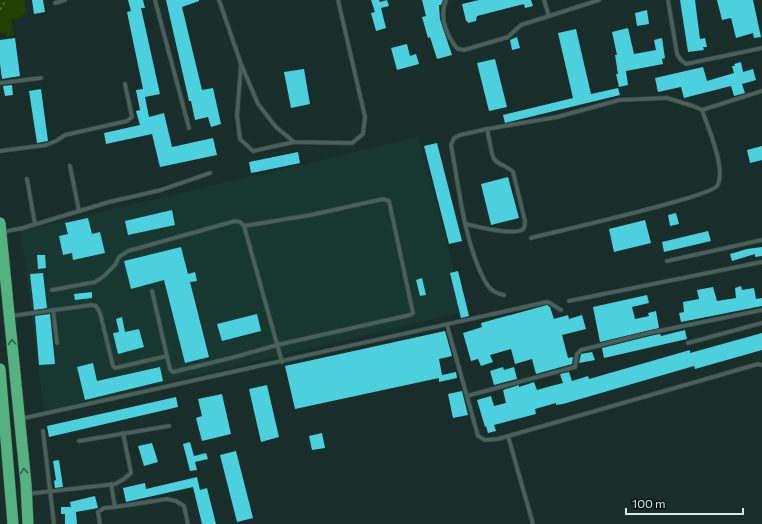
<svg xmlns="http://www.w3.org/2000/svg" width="762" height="524" font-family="Commissioner,sans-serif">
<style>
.built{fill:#183731}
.green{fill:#224000}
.building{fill:#4cd0dd}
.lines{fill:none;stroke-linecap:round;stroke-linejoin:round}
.service-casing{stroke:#364845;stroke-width:5}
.trunk-casing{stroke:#364845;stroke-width:12}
.path{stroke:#556864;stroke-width:1.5;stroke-dasharray:3 3;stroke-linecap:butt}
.service{stroke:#49605b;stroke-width:3.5}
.trunk{stroke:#55b280;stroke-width:11}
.oneway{stroke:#30634a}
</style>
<rect width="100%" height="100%" fill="#192e2a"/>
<polygon class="built" points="418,137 442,223 464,312 44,411 21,231"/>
<polygon class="green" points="0,0 24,0 26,11 22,17 11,19 14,36 6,37 5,34 0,32"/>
<g class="building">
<polygon points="32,0 43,0 45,12 34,14"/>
<polygon points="128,0 143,0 145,8 141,8 160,94 145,97 149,117 164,113 172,147 213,138 217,155 160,167 152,134 106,144 104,133 140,125 136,111 140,110 136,90 143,89 127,12 131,11"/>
<polygon points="166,0 199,0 199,1 182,7 202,90 213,88 221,124 211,127 208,117 195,120 191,101 189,101"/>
<polygon points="371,0 379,0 380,2 387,0 389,6 381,8 386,28 376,31 371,13 375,12"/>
<polygon points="422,0 443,0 441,5 439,5 440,19 452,55 437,59 430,37 428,38 422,17 426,16"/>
<polygon points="479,0 531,0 533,6 525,8 524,4 477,16 476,21 468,23 467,21 466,21 462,4"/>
<polygon points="680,0 695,0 700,39 705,38 707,47 703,47 704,50 688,52"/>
<polygon points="717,0 753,0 761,37 754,38 753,33 736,38 731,18 722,20"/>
<polygon points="647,10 649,24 637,26 635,13"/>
<polygon points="628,28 634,54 656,50 654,40 662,38 665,58 662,59 663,64 626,71 628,85 619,87 616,74 618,74 615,55 617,55 612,32"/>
<polygon points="576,29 591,94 618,88 620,95 505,123 503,115 573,98 558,33"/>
<polygon points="517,37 520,48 512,50 510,40"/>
<polygon points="15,38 20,76 2,79 0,64 0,40"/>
<polygon points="407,44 410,56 416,54 419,64 397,70 391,48"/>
<polygon points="495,59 507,107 489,111 477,63"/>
<polygon points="741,62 743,72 753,69 756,80 742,84 745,93 734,96 731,86 684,98 681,87 658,92 655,78 703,67 707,81 734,73 732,66 735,66 734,64"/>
<polygon points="304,69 310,104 291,108 284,72"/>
<polygon points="12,85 13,95 5,96 3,86"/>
<polygon points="41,89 48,141 37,143 29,91"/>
<polygon points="437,143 462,241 449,244 424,146"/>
<polygon points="762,146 762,160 750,163 747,150"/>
<polygon points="298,152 300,163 251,173 249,162"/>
<polygon points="508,177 519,218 491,225 481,184"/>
<polygon points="172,210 175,225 128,235 125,221"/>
<polygon points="676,213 679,224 670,226 668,215"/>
<polygon points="88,218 92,234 100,232 105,253 73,260 72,253 63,255 59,236 68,234 65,223"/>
<polygon points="645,220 651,243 614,252 609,229"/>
<polygon points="708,231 711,241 664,252 662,242"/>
<polygon points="181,247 188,274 195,272 197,281 190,282 209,357 185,363 164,280 131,289 124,261"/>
<polygon points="762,247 762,256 755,257 755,254 732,261 730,254 747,249"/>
<polygon points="37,255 45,255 46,268 38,269"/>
<polygon points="458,271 469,316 461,318 450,273"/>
<polygon points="43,273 47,308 34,310 30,274"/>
<polygon points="422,278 426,295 420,296 416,280"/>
<polygon points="741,286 742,290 754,288 756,299 762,298 762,306 681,322 679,313 684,312 683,302 699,299 697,290 713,287 717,301 736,298 735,288"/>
<polygon points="92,292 92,298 75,300 74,294"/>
<polygon points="647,295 649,303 632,307 635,319 649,316 648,313 656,311 659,328 600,342 593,307"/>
<polygon points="547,305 550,307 554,319 568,315 569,319 582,315 586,329 562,335 568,358 573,357 572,364 536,374 532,359 515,364 511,349 490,355 493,362 481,366 478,359 471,361 463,333 482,327 481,323"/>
<polygon points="50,314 55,364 39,365 35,316"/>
<polygon points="257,314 261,331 222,341 217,324"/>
<polygon points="122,317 125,332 139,329 144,347 118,354 113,333 119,332 116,319"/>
<polygon points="685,330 687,339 604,358 602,348 650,336 660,334 661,336"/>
<polygon points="445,331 452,356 439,359 442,375 456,372 457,378 439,382 439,378 295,409 285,366"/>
<polygon points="762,333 762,350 695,369 694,366 563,404 556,405 556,403 535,409 536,414 494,425 496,431 488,433 486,426 485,427 477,400 491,396 494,406 506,403 503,390 519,385 519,387 534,382 537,390 551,386 563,383 560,374 569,372 572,381 588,376 589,379 690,350 690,353"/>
<polygon points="592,352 595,360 579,363 581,354"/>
<polygon points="93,363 97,381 160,367 163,381 85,400 77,367"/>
<polygon points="503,367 504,370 514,367 517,379 494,385 490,371"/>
<polygon points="267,385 279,437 261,442 249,389"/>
<polygon points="462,391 468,415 453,418 448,394"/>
<polygon points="222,394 231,434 202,441 196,418 202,416 198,399"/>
<polygon points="176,397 178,407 49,437 47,426"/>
<polygon points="322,433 325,448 312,450 309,436"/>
<polygon points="190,442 194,456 206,453 208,459 195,462 197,470 190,471 183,444"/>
<polygon points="152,443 158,462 144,466 138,446"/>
<polygon points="236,451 253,518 237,522 220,455"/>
<polygon points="59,460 63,487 55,488 54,481 56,480 53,461"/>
<polygon points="197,477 200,490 207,488 216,524 202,524 193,487 126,502 123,488 145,483 146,489"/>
<polygon points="95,496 98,508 76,512 77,524 65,524 65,514 61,514 61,507 71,507 70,502"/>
</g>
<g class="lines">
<g class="service-casing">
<g id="service">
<polyline points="155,0 189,128"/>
<polyline points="219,0 241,64 258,104 276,127 294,142 352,143 363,134 365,117 338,0"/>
<path d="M446,0C439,17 445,32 455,46L458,49L464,50L508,37L521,25L599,0"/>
<polyline points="544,0 549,16"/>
<polyline points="668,0 677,54 681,60 686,64 762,48"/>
<polyline points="55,3 65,0"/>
<polyline points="241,65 237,115 240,139 253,151 294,142"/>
<polyline points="0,83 41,78"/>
<polyline points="0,151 46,145 56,141 65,135 127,121 132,117 125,84"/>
<polyline points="70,166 79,211"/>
<polyline points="27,179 35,224"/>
<path d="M466,224C478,227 511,235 522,230C525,228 525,225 525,221L513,172C508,166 498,165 494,159C491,154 489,136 487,129"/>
<polyline points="2,232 23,228 109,202 161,190 210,173"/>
<path d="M531,238C554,232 710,197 717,186C727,171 708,127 702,110"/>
<polyline points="667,261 762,240"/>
<polyline points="52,290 95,282 104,276 115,265 119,257 128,251 235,221 240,222 244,226 282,362"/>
<polyline points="152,291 167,356"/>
<path d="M504,295C499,294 495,293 491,289C486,285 483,277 480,271C463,232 459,187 451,145L454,138L460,135L487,129L557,117L619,100L667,98L693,106L702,110L762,91"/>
<polyline points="569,301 762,262"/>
<polyline points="53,310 57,343"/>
<polyline points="11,316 91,305 96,306 100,313 113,366 115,368 167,356 170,369 173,372 235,357 277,345 410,315 413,313 389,201 383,199 311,215 244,226"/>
<polyline points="447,325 478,436 485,440 498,439 758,364 762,365"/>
<polyline points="688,343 762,323"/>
<polyline points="467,396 571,368 575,367 577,354 581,350 649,333 762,310"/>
<polyline points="20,419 547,302 550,303 561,310"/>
<polyline points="43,431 54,524"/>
<polyline points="508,436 533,524"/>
<polyline points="79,441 169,426"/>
<polyline points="111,484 115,507 167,499 176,501 184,506 188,524"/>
<polyline points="27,494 115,484 124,479 131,473 123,433"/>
<polyline points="100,524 98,512 104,508 115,507"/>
</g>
</g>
<g class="trunk-casing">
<g id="trunk">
<polyline points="0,223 26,484 28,524"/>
<polyline points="0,369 13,524"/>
</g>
</g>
<polyline class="path" points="0,10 6,0"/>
<use href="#service" class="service"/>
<use href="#trunk" class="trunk"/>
</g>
<defs><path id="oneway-chevron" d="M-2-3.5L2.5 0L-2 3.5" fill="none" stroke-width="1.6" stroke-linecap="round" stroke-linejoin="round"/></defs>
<g class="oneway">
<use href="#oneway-chevron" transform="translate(12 342) rotate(-95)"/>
<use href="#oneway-chevron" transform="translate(24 471) rotate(-95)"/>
</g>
<path d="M626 508v6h117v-6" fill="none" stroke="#d9e6e3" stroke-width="2"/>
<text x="632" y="508" font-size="12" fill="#d9e6e3" stroke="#0b1413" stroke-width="3" paint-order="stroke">100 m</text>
</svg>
